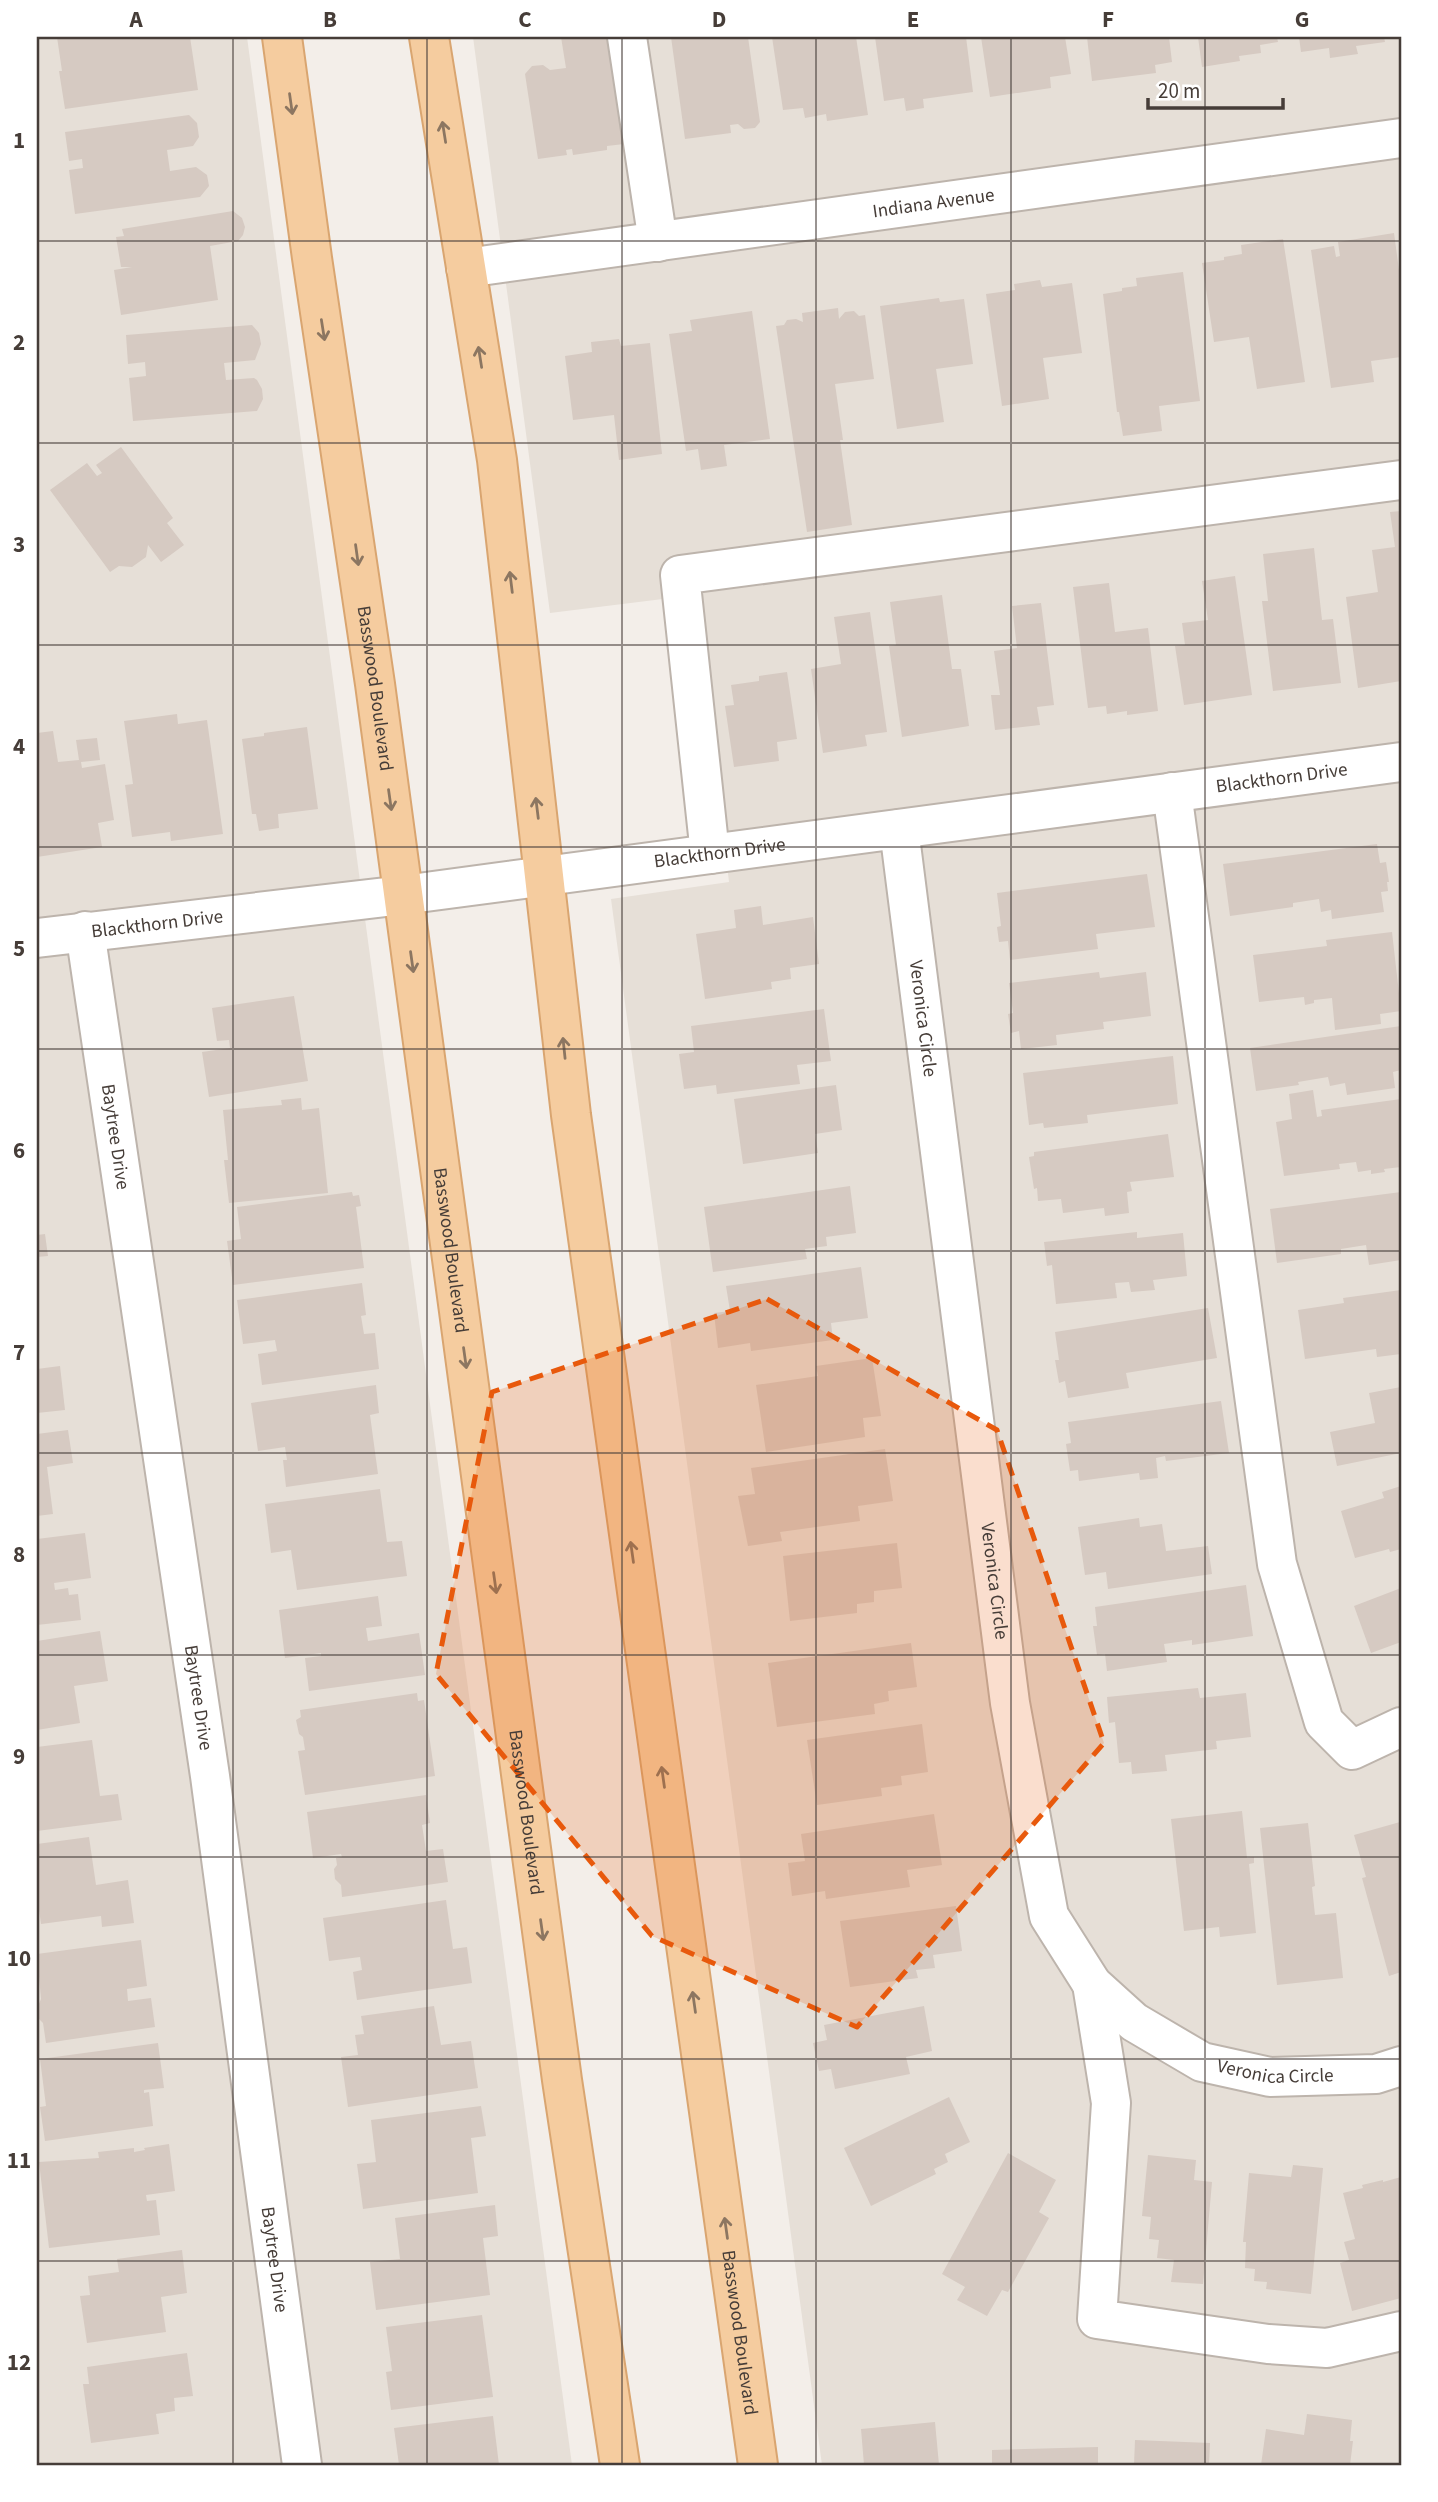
<svg xmlns="http://www.w3.org/2000/svg" width="1438" height="2502" font-family="'Source Sans 3',sans-serif">
<style>
.residential{fill:#e6dfd7}
.building{fill:#d6cac2}
.lines{fill:none;stroke-linecap:round;stroke-linejoin:round}
.minor-casing{stroke:#bdb4ac;stroke-width:42}
.major-casing{stroke:#d9a570;stroke-width:42}
.minor{stroke:#fff;stroke-width:38}
.major{stroke:#f5cc9f;stroke-width:38}
.oneway{stroke:#8c7661}
.marked{fill:#e8590c;fill-opacity:0.2;stroke:#e8590c;stroke-width:5;stroke-dasharray:14 9;stroke-linejoin:round}
.grid{fill:none;stroke:#463d38;stroke-width:2;stroke-opacity:0.55}
.labels{text-anchor:middle;dominant-baseline:central;stroke-width:6;stroke-linejoin:round;paint-order:stroke}
.street-label{font-size:19px;fill:#463d38;stroke:#fff}
.neatline{fill:none;stroke:#463d38;stroke-width:2.5}
.grid-label{font-size:23px;text-anchor:middle;font-weight:bold;fill:#463d38}
</style>
<rect width="100%" height="100%" fill="#f3eee9"/>
<g class="residential">
<polygon points="37,37 247,37 572,2465 37,2465"/>
<polygon points="473,37 1401,37 1401,2465 822,2465 611,899 729,882 695,595 550,613"/>
</g>
<g class="building">
<polygon points="57,37 190,37 198,90 65,109 59,71 62,71"/>
<polygon points="561,37 609,37 624,144 607,146 607,150 573,155 572,149 566,150 567,155 538,159 525,74 532,66 543,65 550,70 566,68"/>
<polygon points="671,37 748,37 760,122 755,128 744,129 738,124 730,125 731,133 685,139"/>
<polygon points="772,37 856,37 868,115 827,121 826,114 805,118 803,108 783,110"/>
<polygon points="875,37 966,37 973,92 923,99 924,108 906,111 904,98 884,101"/>
<polygon points="981,37 1065,37 1071,74 1050,77 1051,88 990,97"/>
<polygon points="1087,37 1169,37 1172,62 1155,65 1156,73 1092,81"/>
<polygon points="1198,37 1277,37 1278,42 1260,45 1261,53 1239,56 1240,61 1202,67"/>
<polygon points="1299,37 1384,37 1385,42 1356,46 1358,54 1330,58 1329,48 1301,52"/>
<polygon points="189,115 197,123 199,137 193,146 167,150 170,171 196,167 207,175 209,186 200,197 75,214 69,170 83,168 82,159 69,161 65,132"/>
<polygon points="233,211 242,218 245,227 243,235 238,241 210,246 218,300 121,315 114,270 132,267 121,267 116,237 124,236 122,229"/>
<polygon points="1394,233 1401,285 1401,357 1371,361 1374,382 1331,388 1311,250 1334,246 1336,257 1340,256 1338,242"/>
<polygon points="1283,239 1305,382 1257,389 1249,337 1214,342 1202,263 1224,260 1224,257 1242,254 1241,245"/>
<polygon points="1183,272 1200,401 1159,406 1162,431 1123,436 1119,412 1117,412 1103,294 1122,291 1122,288 1137,286 1136,278"/>
<polygon points="1040,280 1042,287 1072,283 1082,353 1043,358 1049,399 1002,406 986,294 1015,290 1014,284"/>
<polygon points="939,298 940,302 964,299 973,364 936,369 944,422 897,429 880,306"/>
<polygon points="838,308 839,319 845,312 854,311 859,316 865,315 874,379 835,384 843,440 840,440 852,525 807,532 776,326 784,325 787,320 796,319 803,322 802,313"/>
<polygon points="752,311 770,439 724,445 727,466 701,470 698,449 686,451 669,334 692,331 690,320"/>
<polygon points="252,325 259,333 261,344 255,360 224,363 226,380 254,378 257,380 262,389 263,399 257,411 133,421 129,378 146,376 145,362 128,364 126,335"/>
<polygon points="619,339 621,346 650,343 662,454 619,460 614,415 573,420 565,356 592,352 591,342"/>
<polygon points="121,447 173,518 167,523 184,545 161,562 148,545 146,557 132,567 119,566 110,572 50,490 87,463 97,476 102,473 96,465"/>
<polygon points="1401,511 1401,681 1358,688 1346,597 1378,592 1372,550 1395,547 1390,512"/>
<polygon points="1314,548 1322,620 1333,619 1341,683 1273,691 1262,601 1268,601 1263,554"/>
<polygon points="1235,576 1252,695 1184,705 1175,646 1185,645 1182,623 1208,620 1202,581"/>
<polygon points="1109,583 1115,632 1148,628 1158,711 1127,715 1127,711 1107,714 1106,706 1088,708 1073,587"/>
<polygon points="942,595 952,669 961,669 969,726 902,737 889,646 896,645 890,602"/>
<polygon points="1041,603 1054,705 1037,707 1040,725 995,730 991,695 1000,695 994,651 1017,648 1012,606"/>
<polygon points="870,612 887,732 865,735 867,746 823,753 811,669 841,664 834,617"/>
<polygon points="787,672 797,739 777,742 779,761 734,767 725,706 734,705 731,685 759,681 759,676"/>
<polygon points="177,714 178,724 207,720 223,834 171,841 170,832 132,837 125,785 133,784 124,721"/>
<polygon points="307,727 318,809 278,814 279,828 259,831 256,814 252,814 242,739 264,736 264,733"/>
<polygon points="53,731 58,762 79,760 76,740 97,738 100,760 81,762 82,768 105,764 114,820 98,823 102,847 37,857 37,733"/>
<polygon points="1377,844 1380,863 1386,862 1389,882 1387,882 1388,891 1381,892 1384,912 1332,919 1331,910 1321,912 1319,899 1293,903 1293,907 1230,916 1223,864"/>
<polygon points="1147,874 1155,927 1096,934 1098,949 1010,960 1008,941 999,942 997,927 1001,926 997,893"/>
<polygon points="761,906 763,925 813,917 819,964 790,968 791,979 771,982 772,989 705,999 696,934 736,928 734,910"/>
<polygon points="1392,932 1401,1011 1380,1014 1381,1024 1335,1030 1332,998 1314,1000 1314,1003 1305,1005 1304,997 1259,1002 1253,955 1327,946 1326,940"/>
<polygon points="1099,972 1100,978 1146,972 1151,1016 1103,1022 1104,1029 1056,1035 1057,1045 1021,1049 1019,1031 1011,1033 1008,1014 1013,1013 1009,983"/>
<polygon points="294,996 308,1081 209,1097 202,1052 230,1048 229,1040 217,1041 212,1008"/>
<polygon points="824,1009 831,1061 797,1065 800,1084 717,1094 716,1085 684,1089 679,1054 694,1052 691,1026"/>
<polygon points="1401,1026 1401,1070 1393,1072 1395,1088 1347,1095 1345,1083 1330,1086 1328,1077 1298,1082 1299,1085 1256,1091 1250,1048"/>
<polygon points="1173,1056 1178,1104 1087,1115 1088,1123 1044,1128 1043,1123 1029,1125 1023,1073"/>
<polygon points="836,1085 842,1130 815,1134 818,1153 743,1164 734,1099"/>
<polygon points="1313,1090 1317,1117 1322,1116 1321,1110 1401,1099 1401,1167 1384,1169 1385,1172 1371,1174 1371,1170 1358,1172 1356,1162 1339,1164 1340,1169 1284,1176 1276,1122 1292,1119 1289,1094"/>
<polygon points="301,1098 302,1110 319,1108 328,1193 229,1203 224,1160 228,1160 223,1110 282,1105 281,1100"/>
<polygon points="1168,1134 1174,1177 1130,1182 1132,1191 1127,1192 1129,1213 1105,1216 1104,1208 1063,1213 1061,1199 1038,1201 1037,1188 1034,1189 1029,1157 1034,1156 1034,1152"/>
<polygon points="850,1186 856,1233 826,1237 827,1246 805,1249 807,1259 713,1272 704,1207"/>
<polygon points="352,1192 353,1196 359,1195 361,1206 356,1207 364,1268 233,1285 227,1241 241,1239 237,1207"/>
<polygon points="1401,1192 1401,1260 1369,1265 1366,1245 1341,1249 1341,1254 1277,1263 1270,1209"/>
<polygon points="1137,1232 1137,1238 1183,1233 1187,1276 1153,1280 1155,1290 1131,1292 1129,1282 1115,1283 1117,1298 1056,1304 1052,1265 1047,1266 1044,1242"/>
<polygon points="45,1234 48,1256 37,1257 37,1235"/>
<polygon points="861,1267 868,1318 831,1323 833,1340 751,1351 750,1343 718,1348 714,1313 730,1311 726,1286"/>
<polygon points="362,1283 366,1315 361,1316 364,1334 375,1333 379,1369 262,1385 258,1354 277,1351 275,1340 243,1344 237,1300"/>
<polygon points="1401,1290 1401,1354 1377,1357 1376,1349 1305,1359 1298,1310 1344,1303 1343,1298"/>
<polygon points="1208,1308 1217,1358 1126,1373 1129,1388 1068,1398 1065,1381 1059,1383 1055,1360 1059,1360 1055,1332"/>
<polygon points="872,1358 881,1416 863,1418 865,1437 766,1452 756,1385 818,1376 816,1366"/>
<polygon points="60,1366 65,1410 37,1413 37,1369"/>
<polygon points="376,1385 379,1413 370,1415 378,1474 286,1487 283,1460 287,1460 285,1447 258,1451 251,1403"/>
<polygon points="1401,1387 1401,1453 1337,1466 1330,1432 1375,1423 1369,1393"/>
<polygon points="1221,1401 1229,1453 1166,1461 1165,1456 1156,1458 1158,1478 1140,1480 1139,1473 1079,1481 1078,1470 1070,1471 1066,1444 1071,1443 1068,1422"/>
<polygon points="68,1430 73,1463 47,1467 53,1514 37,1516 37,1434"/>
<polygon points="885,1449 893,1501 858,1506 860,1521 780,1532 782,1541 748,1546 738,1496 755,1494 751,1468"/>
<polygon points="1401,1486 1401,1549 1390,1552 1389,1549 1355,1558 1341,1511 1384,1498 1382,1492"/>
<polygon points="380,1489 387,1542 402,1541 407,1576 297,1590 291,1550 271,1553 265,1504"/>
<polygon points="1139,1518 1140,1527 1162,1524 1166,1551 1208,1546 1212,1574 1108,1589 1106,1572 1085,1575 1078,1527"/>
<polygon points="85,1533 91,1578 54,1583 55,1590 68,1588 69,1595 78,1594 81,1620 37,1625 37,1539"/>
<polygon points="897,1543 902,1588 874,1591 874,1602 857,1604 857,1613 790,1621 783,1556"/>
<polygon points="1246,1585 1253,1636 1192,1645 1192,1640 1164,1644 1167,1662 1107,1671 1105,1654 1097,1655 1093,1626 1097,1626 1095,1607"/>
<polygon points="1401,1588 1401,1642 1371,1653 1354,1606"/>
<polygon points="378,1596 382,1626 366,1628 368,1641 419,1633 425,1675 309,1691 305,1658 321,1656 321,1653 285,1658 279,1610"/>
<polygon points="100,1631 108,1681 74,1686 80,1723 37,1730 37,1641"/>
<polygon points="911,1643 917,1687 888,1691 889,1701 874,1704 875,1714 777,1727 768,1663"/>
<polygon points="1198,1688 1200,1698 1246,1693 1251,1737 1216,1741 1217,1749 1165,1755 1167,1771 1132,1774 1131,1762 1119,1763 1115,1722 1109,1723 1107,1697"/>
<polygon points="417,1693 418,1701 424,1700 435,1776 305,1795 298,1751 305,1750 303,1737 299,1734 296,1720 301,1717 300,1710"/>
<polygon points="922,1724 928,1772 901,1776 902,1785 881,1788 882,1796 817,1805 807,1740"/>
<polygon points="92,1740 100,1796 118,1794 122,1820 37,1831 37,1747"/>
<polygon points="426,1795 430,1823 422,1825 426,1851 443,1849 448,1882 342,1897 341,1885 335,1879 334,1869 337,1865 336,1858 342,1857 341,1854 313,1858 307,1812"/>
<polygon points="1242,1811 1247,1858 1254,1857 1254,1863 1249,1864 1256,1933 1220,1937 1219,1927 1184,1931 1171,1819"/>
<polygon points="934,1814 942,1865 907,1870 910,1887 826,1899 825,1891 792,1896 788,1863 805,1861 801,1834"/>
<polygon points="1400,1822 1401,1972 1389,1976 1362,1878 1366,1877 1354,1835"/>
<polygon points="1308,1823 1315,1886 1312,1887 1315,1915 1336,1913 1343,1978 1277,1985 1260,1828"/>
<polygon points="89,1837 96,1885 128,1880 134,1923 102,1927 101,1916 41,1924 37,1895 37,1844"/>
<polygon points="446,1900 453,1949 467,1947 472,1983 357,2000 353,1972 362,1970 360,1957 329,1961 323,1918"/>
<polygon points="956,1906 962,1951 933,1955 935,1968 916,1970 918,1978 850,1987 840,1921"/>
<polygon points="141,1940 147,1986 127,1989 128,2001 151,1998 155,2027 46,2043 43,2023 39,2019 38,2006 41,1999 37,1954"/>
<polygon points="434,2006 441,2045 471,2041 478,2088 348,2107 341,2057 358,2055 355,2035 364,2034 361,2016"/>
<polygon points="924,2006 932,2051 906,2057 910,2074 835,2089 831,2069 819,2071 813,2043 827,2040 824,2025"/>
<polygon points="158,2043 164,2088 144,2090 144,2093 149,2092 153,2126 45,2141 40,2107 46,2106 40,2059"/>
<polygon points="949,2097 970,2142 945,2154 948,2162 934,2169 936,2174 871,2206 844,2148"/>
<polygon points="481,2106 486,2136 471,2138 478,2193 363,2209 357,2164 376,2162 371,2120"/>
<polygon points="169,2144 175,2191 146,2195 147,2201 156,2200 160,2235 49,2248 39,2162 99,2158 98,2152 134,2148 134,2152 145,2150 144,2148"/>
<polygon points="1008,2153 1056,2180 1039,2212 1049,2218 1008,2292 1002,2290 987,2316 957,2300 965,2287 942,2274"/>
<polygon points="1148,2155 1196,2160 1194,2180 1212,2182 1203,2284 1171,2282 1174,2260 1157,2258 1159,2240 1149,2239 1151,2217 1142,2216"/>
<polygon points="1293,2165 1323,2168 1311,2294 1266,2289 1267,2282 1254,2281 1255,2269 1245,2268 1246,2242 1243,2242 1249,2173 1291,2177"/>
<polygon points="1401,2177 1401,2298 1352,2311 1340,2263 1349,2260 1344,2242 1355,2239 1343,2193 1363,2188 1362,2185 1383,2180 1383,2182"/>
<polygon points="495,2205 498,2236 483,2238 490,2295 376,2310 370,2262 400,2259 395,2218"/>
<polygon points="182,2250 187,2293 161,2297 166,2332 87,2343 80,2296 90,2295 88,2276 119,2272 117,2259"/>
<polygon points="482,2315 493,2397 391,2410 386,2372 392,2371 386,2327"/>
<polygon points="187,2353 193,2396 174,2398 175,2411 156,2414 159,2434 91,2443 83,2384 89,2384 87,2367"/>
<polygon points="1307,2414 1352,2420 1350,2441 1353,2441 1350,2465 1261,2465 1266,2429 1304,2435"/>
<polygon points="493,2416 499,2465 399,2465 394,2428"/>
<polygon points="935,2422 939,2465 864,2465 861,2429"/>
<polygon points="1135,2440 1210,2443 1209,2465 1134,2465"/>
<polygon points="1098,2447 1098,2465 992,2465 992,2450"/>
</g>
<g class="lines">
<g class="minor-casing">
<g id="minor">
<polyline points="627,37 658,242"/>
<path id="s1" d="M466,268L1401,138"/>
<polyline points="1172,792 1277,1564 1324,1722 1352,1750 1401,1727"/>
<path id="s2" d="M899,829L1010,1703L1049,1916L1092,1984L1134,2022L1202,2062L1270,2077L1376,2074L1401,2066"/>
<polyline points="710,854 680,575 1401,480"/>
<path id="s3" d="M85,931L210,1776L302,2465"/>
<path id="s4" d="M37,938L403,895L1401,762"/>
<polyline points="1092,1984 1111,2103 1097,2319 1268,2344 1327,2348 1401,2331"/>
</g>
</g>
<g class="major-casing">
<g id="major">
<path id="s5" d="M282,37L312,258L375,684L562,2080L620,2465"/>
<path id="s6" d="M429,37L497,460L571,1115L758,2465"/>
</g>
</g>
<use href="#minor" class="minor"/>
<use href="#major" class="major"/>
</g>
<defs><path id="oneway-shaft" d="M-6 0H5M1.5-3L5.5 0L1.5 3" fill="none" stroke-width="1.6" stroke-linecap="round" stroke-linejoin="round" transform="scale(1.75)"/></defs>
<g class="oneway">
<use href="#oneway-shaft" transform="translate(291 104) rotate(82)"/>
<use href="#oneway-shaft" transform="translate(444 132) rotate(-99)"/>
<use href="#oneway-shaft" transform="translate(323 330) rotate(81)"/>
<use href="#oneway-shaft" transform="translate(480 357) rotate(-99)"/>
<use href="#oneway-shaft" transform="translate(357 555) rotate(82)"/>
<use href="#oneway-shaft" transform="translate(511 582) rotate(-97)"/>
<use href="#oneway-shaft" transform="translate(390 800) rotate(82)"/>
<use href="#oneway-shaft" transform="translate(537 808) rotate(-97)"/>
<use href="#oneway-shaft" transform="translate(412 962) rotate(82)"/>
<use href="#oneway-shaft" transform="translate(564 1048) rotate(-96)"/>
<use href="#oneway-shaft" transform="translate(465 1358) rotate(82)"/>
<use href="#oneway-shaft" transform="translate(632 1552) rotate(-98)"/>
<use href="#oneway-shaft" transform="translate(495 1583) rotate(82)"/>
<use href="#oneway-shaft" transform="translate(663 1777) rotate(-98)"/>
<use href="#oneway-shaft" transform="translate(542 1930) rotate(82)"/>
<use href="#oneway-shaft" transform="translate(694 2002) rotate(-98)"/>
<use href="#oneway-shaft" transform="translate(726 2228) rotate(-98)"/>
</g>
<path class="marked" d="M767,1299L997,1430L1104,1743L857,2027L652,1936L436,1674L492,1392Z"/>
<path class="grid" d="M233,37V2465M427,37V2465M622,37V2465M816,37V2465M1011,37V2465M1205,37V2465M37,241H1401M37,443H1401M37,645H1401M37,847H1401M37,1049H1401M37,1251H1401M37,1453H1401M37,1655H1401M37,1857H1401M37,2059H1401M37,2261H1401"/>
<g class="labels">
<g class="street-label">
<text stroke="none"><textPath href="#s1" startOffset="472">Indiana Avenue</textPath></text>
<text stroke="none"><textPath href="#s5" startOffset="658">Basswood Boulevard</textPath></text>
<text stroke="none"><textPath href="#s4" startOffset="1255">Blackthorn Drive</textPath></text>
<text stroke="none"><textPath href="#s4" startOffset="688">Blackthorn Drive</textPath></text>
<text stroke="none"><textPath href="#s4" startOffset="121">Blackthorn Drive</textPath></text>
<text stroke="none"><textPath href="#s2" startOffset="191">Veronica Circle</textPath></text>
<text stroke="none"><textPath href="#s3" startOffset="208">Baytree Drive</textPath></text>
<text stroke="none"><textPath href="#s5" startOffset="1225">Basswood Boulevard</textPath></text>
<text stroke="none"><textPath href="#s2" startOffset="758">Veronica Circle</textPath></text>
<text stroke="none"><textPath href="#s3" startOffset="775">Baytree Drive</textPath></text>
<text stroke="none"><textPath href="#s5" startOffset="1792">Basswood Boulevard</textPath></text>
<text stroke="none"><textPath href="#s2" startOffset="1388">Veronica Circle</textPath></text>
<text stroke="none"><textPath href="#s3" startOffset="1342">Baytree Drive</textPath></text>
<text stroke="none"><textPath href="#s6" startOffset="2317">Basswood Boulevard</textPath></text>
</g>
</g>
<rect width="1438" height="2502" fill="none" stroke="#ffffff" stroke-width="77"/>
<path d="M1148 98v10h135v-10" fill="none" stroke="#463d38" stroke-width="3.5"/>
<text x="1158" y="98" font-size="21" fill="#463d38" stroke="#ffffff" stroke-width="5" paint-order="stroke">20 m</text>
<rect x="38" y="38" width="1362" height="2426" class="neatline"/>
<g class="grid-label">
<text x="136" y="27">A</text>
<text x="330" y="27">B</text>
<text x="525" y="27">C</text>
<text x="719" y="27">D</text>
<text x="913" y="27">E</text>
<text x="1108" y="27">F</text>
<text x="1302" y="27">G</text>
<text x="19" y="148">1</text>
<text x="19" y="350">2</text>
<text x="19" y="552">3</text>
<text x="19" y="754">4</text>
<text x="19" y="956">5</text>
<text x="19" y="1158">6</text>
<text x="19" y="1360">7</text>
<text x="19" y="1562">8</text>
<text x="19" y="1764">9</text>
<text x="19" y="1966">10</text>
<text x="19" y="2168">11</text>
<text x="19" y="2370">12</text>
</g>
</svg>
